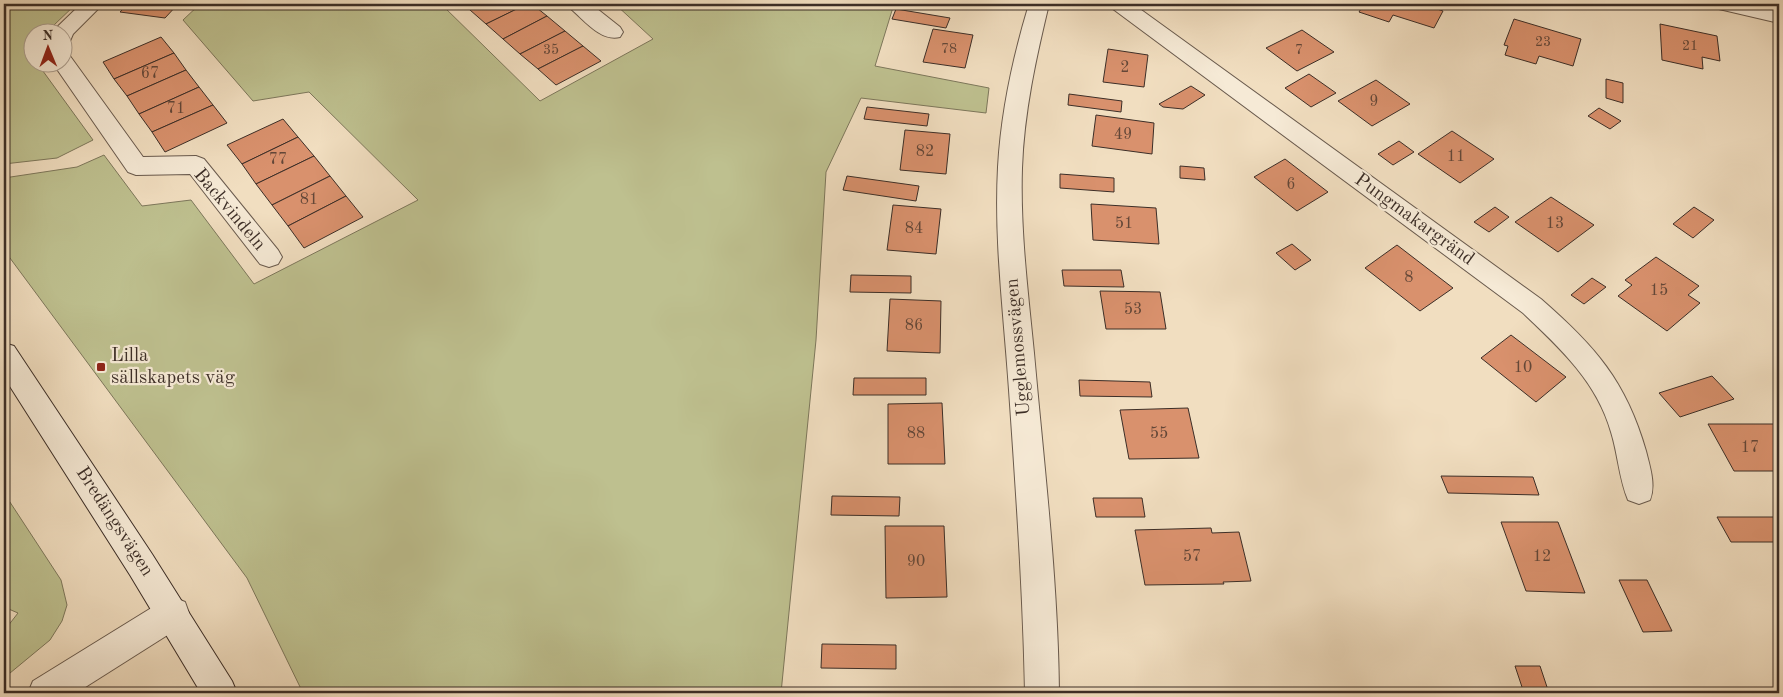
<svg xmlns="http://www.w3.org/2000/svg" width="1783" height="697" font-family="'Old Standard TT',serif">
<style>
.green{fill:#bec08f;stroke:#7d775b}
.building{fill:#d9916d;stroke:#3c2e27}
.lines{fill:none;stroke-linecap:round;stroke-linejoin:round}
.street-casing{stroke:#695a4d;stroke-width:2}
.secondary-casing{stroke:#3c2e27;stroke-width:2}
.street{fill:#f6ead6;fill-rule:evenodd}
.secondary{fill:#f6ead6;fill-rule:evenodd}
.poi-dot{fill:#8f2418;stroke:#f6ead6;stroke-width:2}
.labels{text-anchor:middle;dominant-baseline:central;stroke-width:4.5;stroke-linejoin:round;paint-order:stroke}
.far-number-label{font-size:14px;fill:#634738}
.number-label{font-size:16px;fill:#634738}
.street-label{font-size:19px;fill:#3c2e27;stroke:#f6ead6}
.poi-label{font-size:19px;fill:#3c2e27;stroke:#f6ead6;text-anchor:start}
</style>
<rect width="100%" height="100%" fill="#f1dec0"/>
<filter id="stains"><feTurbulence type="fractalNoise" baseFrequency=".004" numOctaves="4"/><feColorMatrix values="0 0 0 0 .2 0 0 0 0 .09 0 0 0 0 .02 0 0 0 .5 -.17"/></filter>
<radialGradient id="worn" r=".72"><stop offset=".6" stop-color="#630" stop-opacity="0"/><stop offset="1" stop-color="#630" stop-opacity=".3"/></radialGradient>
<g class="green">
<polygon points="4,4 76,4 54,25 49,32 32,32 32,62 40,63 40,67 93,140 57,158 4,164"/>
<polygon points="200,4 441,4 540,101 653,39 615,4 894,4 875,66 989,88 986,113 861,98 826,172 816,340 781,693 303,693 247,578 4,250 4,178 77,167 104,155 142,206 191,200 254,284 418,200 309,92 253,101 183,20"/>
<polygon points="4,493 61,580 67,605 62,621 50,640 4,678 4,631 18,613 4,607"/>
</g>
<g class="building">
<polygon points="128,4 178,4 165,18 120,12"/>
<polygon points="463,4 482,4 470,10"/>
<polygon points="482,4 527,4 486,24 470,10"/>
<polygon points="527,4 532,4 547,16 503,39 486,24"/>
<polygon points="947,4 985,4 984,9"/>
<polygon points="1364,4 1422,4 1443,11 1434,28 1393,15 1389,22 1359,12"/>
<polygon points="896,9 950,18 946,28 892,19"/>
<polygon points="547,16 565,31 520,54 503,39"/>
<polygon points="1514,19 1581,39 1573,66 1539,56 1536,64 1505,55 1508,46 1504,45"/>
<polygon points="1660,24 1717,36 1720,61 1702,57 1703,69 1662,60"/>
<polygon points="933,29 973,35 965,68 923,62"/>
<polygon points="1302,30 1334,52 1297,71 1266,48"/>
<polygon points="565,31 583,46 538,69 520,54"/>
<polygon points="161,37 174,53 114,79 103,62"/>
<polygon points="583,46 601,61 556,85 538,69"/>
<polygon points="1108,49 1148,55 1144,87 1103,82"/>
<polygon points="174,53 186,70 127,96 114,79"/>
<polygon points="186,70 199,87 139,114 127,96"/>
<polygon points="1309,74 1336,93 1311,107 1285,88"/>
<polygon points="1606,79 1623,83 1623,103 1606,98"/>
<polygon points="1376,80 1410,104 1372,126 1338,101"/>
<polygon points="1191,86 1205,95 1183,109 1163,107 1159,104"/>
<polygon points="199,87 213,105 152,132 139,114"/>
<polygon points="1069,94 1122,101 1121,112 1068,105"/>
<polygon points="213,105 227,123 165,152 152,132"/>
<polygon points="867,107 929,114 927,126 864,119"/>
<polygon points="1599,108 1621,121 1610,129 1588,116"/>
<polygon points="1096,115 1154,123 1152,154 1092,146"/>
<polygon points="283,119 298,137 242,164 227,145"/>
<polygon points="905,130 950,134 946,174 900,170"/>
<polygon points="1452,131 1494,159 1460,183 1418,154"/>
<polygon points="298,137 314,156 256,184 242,164"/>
<polygon points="1399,141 1414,152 1393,165 1378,154"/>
<polygon points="314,156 330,176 272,205 256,184"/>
<polygon points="1285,159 1328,192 1297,211 1254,177"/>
<polygon points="1180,166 1204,168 1205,180 1180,178"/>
<polygon points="1060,174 1114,178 1114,192 1060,188"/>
<polygon points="330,176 346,196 288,226 272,205"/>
<polygon points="847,176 919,186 916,201 843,190"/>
<polygon points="346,196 363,217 304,248 288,226"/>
<polygon points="1551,197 1594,225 1558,252 1515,222"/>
<polygon points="1091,204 1156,208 1159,244 1093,240"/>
<polygon points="893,205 941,209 936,254 887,250"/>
<polygon points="1495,207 1509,217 1489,232 1474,222"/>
<polygon points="1694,207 1714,220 1693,238 1673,224"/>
<polygon points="1292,244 1311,260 1295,270 1276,253"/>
<polygon points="1397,245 1453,288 1420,311 1365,268"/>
<polygon points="1656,257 1699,286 1688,295 1700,303 1667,331 1618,296 1632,285 1625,280"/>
<polygon points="1062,270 1121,270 1124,287 1064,286"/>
<polygon points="851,275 911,276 911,293 850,292"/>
<polygon points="1592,278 1606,287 1584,304 1571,295"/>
<polygon points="1100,291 1160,292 1166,329 1106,329"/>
<polygon points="890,299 941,301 940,353 887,351"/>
<polygon points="1511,335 1566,377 1536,402 1481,358"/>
<polygon points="1712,376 1734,399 1680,417 1659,393"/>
<polygon points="854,378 926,378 926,395 853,395"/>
<polygon points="1079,380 1150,382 1152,397 1080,396"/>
<polygon points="942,403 945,464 888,464 888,404"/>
<polygon points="1188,408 1199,458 1129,459 1120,410"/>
<polygon points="1708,424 1778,424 1779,471 1734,471"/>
<polygon points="1441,476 1533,477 1539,495 1448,493"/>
<polygon points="832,496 900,497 899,516 831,515"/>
<polygon points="1093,498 1142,498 1145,517 1096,517"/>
<polygon points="1717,517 1777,517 1779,521 1779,542 1731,542"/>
<polygon points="1501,522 1558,522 1585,593 1526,591"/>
<polygon points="885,526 944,526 947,597 886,598"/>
<polygon points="1211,528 1212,533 1239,532 1251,581 1223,582 1224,584 1145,585 1135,530"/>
<polygon points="1619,580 1647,580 1672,631 1643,632"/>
<polygon points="822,644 896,645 896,669 821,668"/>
<polygon points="1515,666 1540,666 1549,693 1524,693"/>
</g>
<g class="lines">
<g class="street-casing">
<g id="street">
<polygon points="81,4 103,4 73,34 70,41 62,43 62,32 52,32"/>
<path d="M568,4H591L620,27L623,32L620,37C601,42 584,20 571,9Z"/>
<path d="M1029,4H1049C1036,58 1024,112 1022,168C1020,230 1028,292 1034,353C1044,466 1058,580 1059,693H1025C1023,592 1016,491 1009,390C1004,316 994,242 998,167C1001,112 1013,57 1029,4Z"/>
<path d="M1110,4H1133L1541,299C1595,346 1626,381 1646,451C1650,467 1656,485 1650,500L1639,504L1628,500C1619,479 1618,454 1611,432C1597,382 1560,348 1523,313L1113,9Z"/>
<polygon points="1716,4 1754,4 1779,9 1779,23 1719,9"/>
<polygon points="62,54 70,56 143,157 196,156 204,159 278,250 282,257 278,264 269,267 260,264 190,174 136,175 128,172 52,62 62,62"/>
<polygon points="173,597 185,602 189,613 185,624 76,693 28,693 33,681 161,602"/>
</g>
</g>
<g class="secondary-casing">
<polygon id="secondary" points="4,343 14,346 152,554 232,681 237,693 201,693 130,575 4,377"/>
</g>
<use href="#street" class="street"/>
<use href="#secondary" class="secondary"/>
</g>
<rect class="poi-dot" x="96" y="362" width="10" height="10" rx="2.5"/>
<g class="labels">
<g class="far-number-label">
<text x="1543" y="42">23</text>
<text x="1690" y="46">21</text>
<text x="949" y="49">78</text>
<text x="551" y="50">35</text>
<text x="1299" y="50">7</text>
</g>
<g class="number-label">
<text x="1125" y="68">2</text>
<text x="150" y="74">67</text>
<text x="1374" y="102">9</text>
<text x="176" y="109">71</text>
<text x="1123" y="135">49</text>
<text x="925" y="152">82</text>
<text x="1456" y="157">11</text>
<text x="278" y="160">77</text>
<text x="1291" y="185">6</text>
<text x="309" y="200">81</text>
<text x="1124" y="224">51</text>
<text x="1555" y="224">13</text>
<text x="914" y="229">84</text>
<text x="1409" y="278">8</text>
<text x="1659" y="291">15</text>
<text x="1133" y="310">53</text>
<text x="914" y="326">86</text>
<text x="1523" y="368">10</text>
<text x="916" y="434">88</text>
<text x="1159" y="434">55</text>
<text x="1750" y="448">17</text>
<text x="1192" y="557">57</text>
<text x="1542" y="557">12</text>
<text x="916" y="562">90</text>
</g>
<g class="street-label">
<text transform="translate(229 210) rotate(50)">Backvindeln</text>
<text transform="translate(1414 220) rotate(36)">Pungmakargränd</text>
<text transform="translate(1019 347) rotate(-95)">Ugglemossvägen</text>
<text transform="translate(114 522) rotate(57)">Bredängsvägen</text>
</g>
<g class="poi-label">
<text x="111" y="356">Lilla<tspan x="111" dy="22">sällskapets väg</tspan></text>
</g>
</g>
<rect width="1783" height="697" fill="none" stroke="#f1dec0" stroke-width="20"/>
<rect x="5" y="5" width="1773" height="687" fill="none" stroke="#3c2e27" stroke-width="2.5"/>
<rect x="10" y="10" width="1763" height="677" fill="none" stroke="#3c2e27"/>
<g transform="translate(48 48) rotate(359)"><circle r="24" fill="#f6ead6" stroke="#ac9f90"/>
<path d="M0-4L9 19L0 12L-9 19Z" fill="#8f2418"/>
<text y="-8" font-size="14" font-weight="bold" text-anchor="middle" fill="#3c2e27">N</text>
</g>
<rect width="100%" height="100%" filter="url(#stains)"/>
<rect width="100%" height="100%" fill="url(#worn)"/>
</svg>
